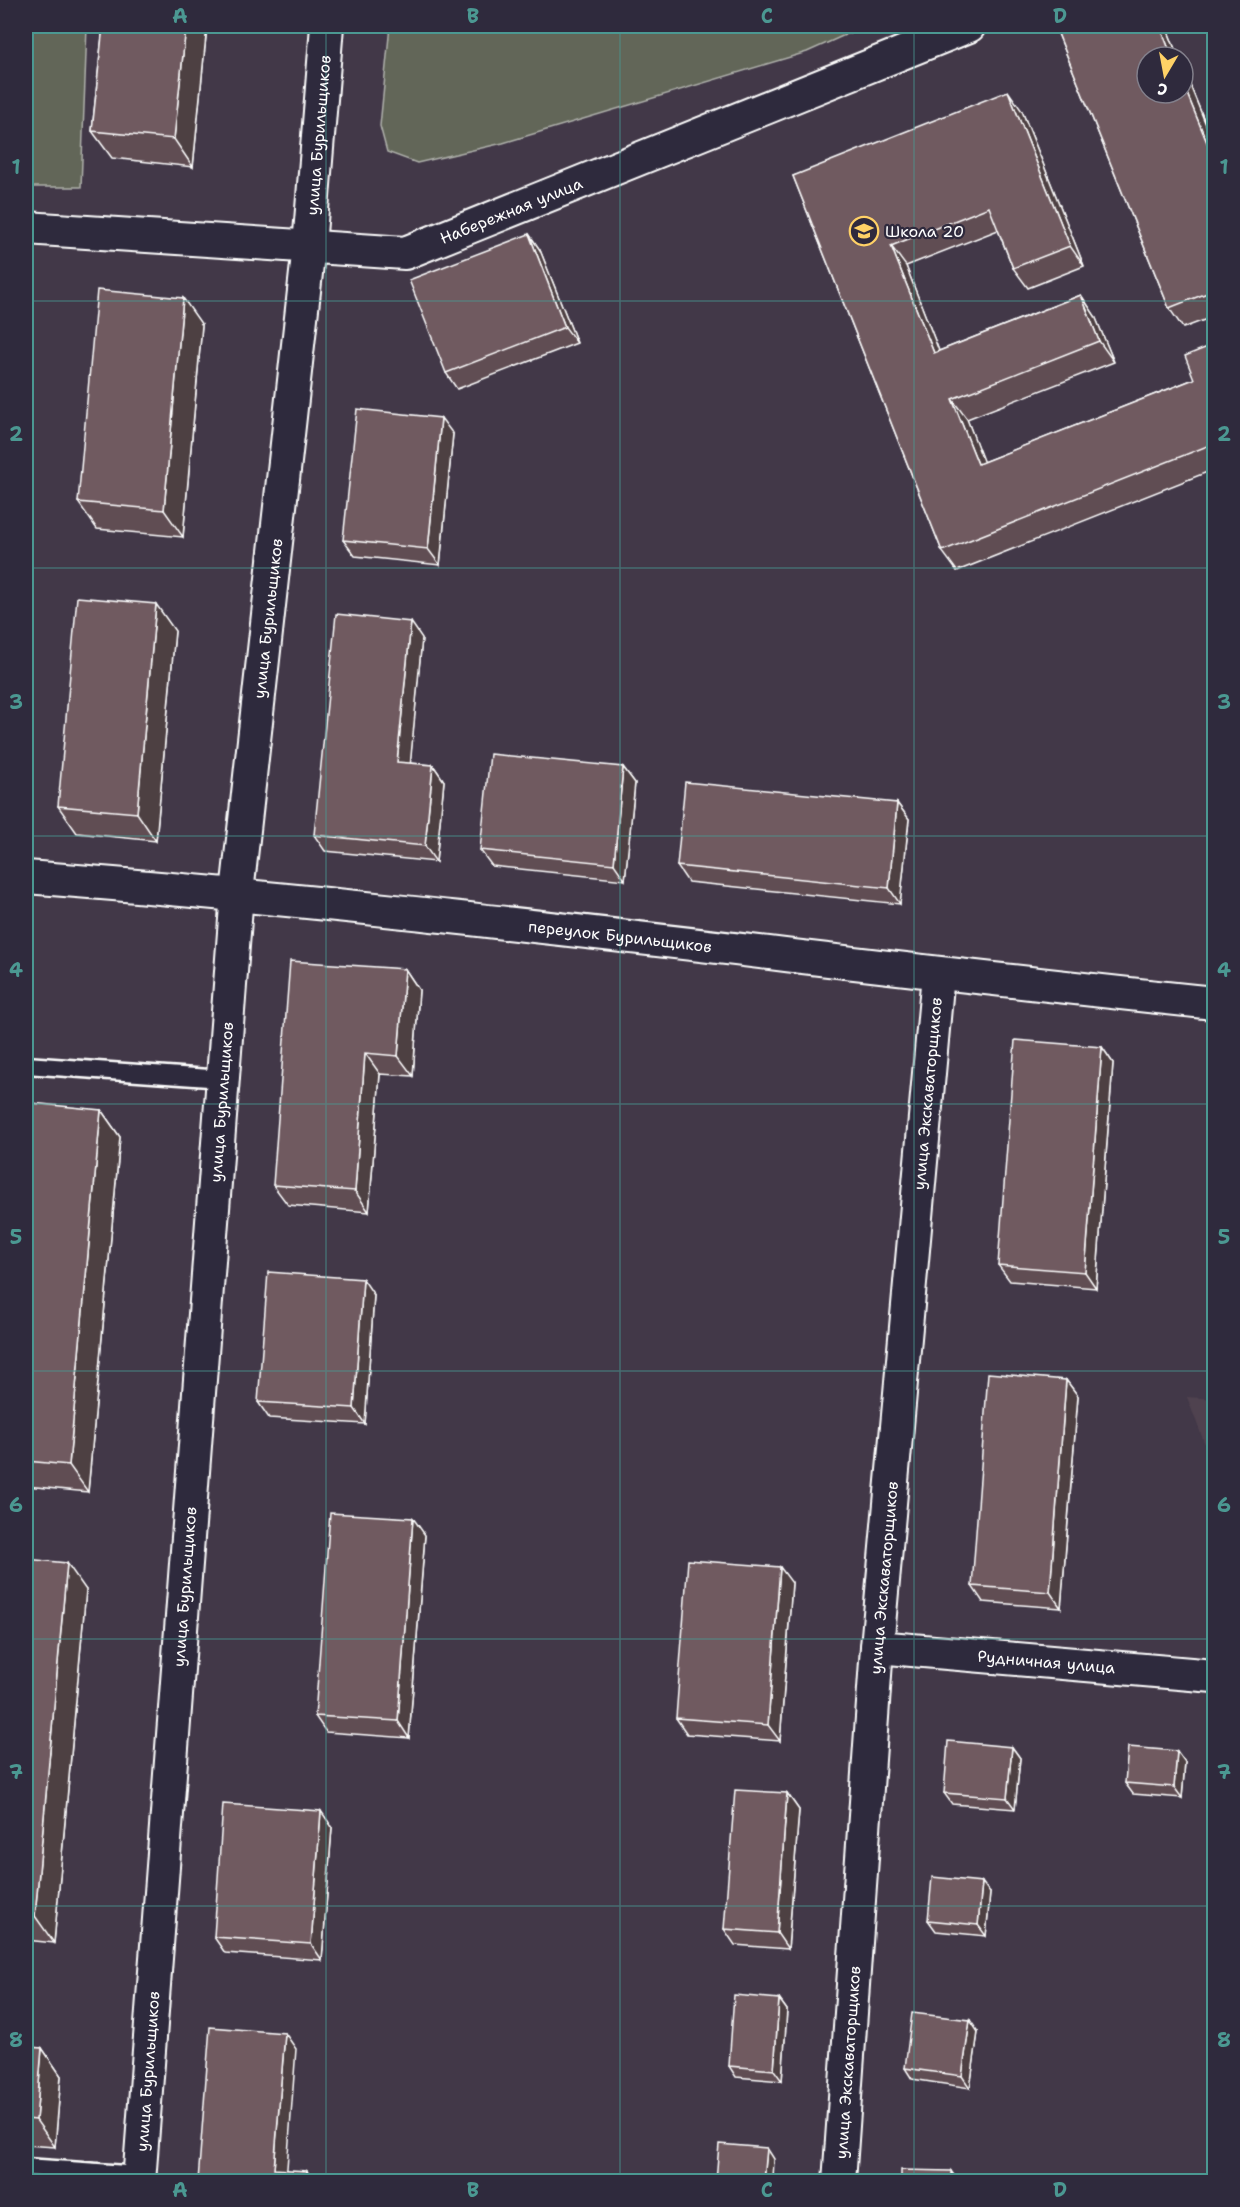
<svg xmlns="http://www.w3.org/2000/svg" width="1240" height="2207" font-family="'Shantell Sans',sans-serif">
<style>
.built{fill:#50424f}
.green{fill:#626659;stroke:#b0b2ac;stroke-width:1.5}
.lines{fill:none;stroke-linecap:round;stroke-linejoin:round}
.lane-casing{stroke:#fff;stroke-width:21}
.street-casing{stroke:#fff;stroke-width:36}
.lane{stroke:#2f2a3d;stroke-width:16}
.street{stroke:#2f2a3d;stroke-width:32}
.wall{fill:#604d53;stroke:#fff;stroke-width:1.5}
.shaded-wall{fill:#4e3f43;stroke:#fff;stroke-width:1.5}
.building{fill:#705a60;stroke:#fff;stroke-width:1.5}
.grid{fill:none;stroke:#4b9892;stroke-width:1.5;stroke-opacity:0.55}
.labels{text-anchor:middle;dominant-baseline:central;stroke-width:4.5;stroke-linejoin:round;paint-order:stroke}
.street-label{font-size:16px;fill:#fff;stroke:#2f2a3d}
.poi-label{font-size:16px;fill:#fff;stroke:#2f2a3d;text-anchor:start}
.neatline{fill:none;stroke:#4b9892;stroke-width:2}
.grid-label{font-size:20px;text-anchor:middle;font-weight:bold;fill:#4b9892}
</style>
<rect width="100%" height="100%" fill="#423848"/>
<filter id="ink" filterUnits="userSpaceOnUse"><feTurbulence type="fractalNoise" baseFrequency=".0167" numOctaves="2"/><feDisplacementMap in="SourceGraphic" scale="12" xChannelSelector="R" yChannelSelector="G"/><feConvolveMatrix kernelMatrix="1 2 1 2 8 2 1 2 1" color-interpolation-filters="sRGB"/></filter>
<g filter="url(#ink)">
<polygon class="built" points="1187,1397 1214,1399 1214,1468"/>
<g class="green">
<polygon points="26,26 87,26 81,187 26,187"/>
<polygon points="390,26 865,26 807,52 503,143 417,163 387,152 380,126"/>
</g>
<g class="lines">
<g class="lane-casing">
<g id="lane">
<polyline points="26,1065 223,1079"/>
<polyline points="26,2167 140,2175"/>
</g>
</g>
<g class="street-casing">
<g id="street">
<path id="s1" d="M26,228L405,253L969,26"/>
<path id="s2" d="M26,877C423,907 818,962 1214,1003"/>
<path id="s3" d="M877,1647L1214,1676"/>
<path id="s4" d="M139,2182L237,893L309,246L327,26"/>
<path id="s5" d="M839,2182L877,1647L938,974"/>
</g>
</g>
<use href="#lane" class="lane"/>
<use href="#street" class="street"/>
</g>
<g class="wall">
<polygon points="103,26 207,26 193,167 112,158 92,131"/>
<polygon points="1055,26 1166,26 1178,57 1147,57 1183,93 1183,68 1215,147 1215,316 1183,328 1169,308"/>
<polygon points="1022,111 1084,266 1028,288 1013,268 998,230 906,266 939,351 1081,295 1095,316 1114,362 967,419 983,462 1194,379 1215,344 1215,469 957,571 942,551 793,176"/>
<polygon points="529,234 540,250 577,343 457,389 446,373"/>
<polygon points="202,325 183,537 97,529 78,502"/>
<polygon points="453,434 440,565 355,556 343,540"/>
<polygon points="175,631 156,841 77,833 58,806"/>
<polygon points="422,638 410,763 433,765 444,781 436,862 325,851 314,835"/>
<polygon points="623,767 635,783 625,880 492,866 480,850"/>
<polygon points="897,803 909,819 900,904 688,882 677,866"/>
<polygon points="405,969 419,990 413,1076 380,1074 369,1212 288,1205 273,1185"/>
<polygon points="1102,1047 1113,1063 1096,1288 1010,1281 998,1265"/>
<polygon points="101,1110 120,1137 88,1492 26,1486 26,1170"/>
<polygon points="374,1295 365,1424 269,1418 258,1402"/>
<polygon points="1066,1380 1078,1396 1061,1608 983,1602 972,1586"/>
<polygon points="425,1535 409,1738 326,1732 315,1716"/>
<polygon points="26,1559 86,1590 54,1943 26,1940"/>
<polygon points="792,1583 780,1741 687,1734 676,1718"/>
<polygon points="1012,1747 1020,1758 1015,1809 952,1804 944,1793"/>
<polygon points="1185,1762 1182,1798 1133,1794 1125,1783"/>
<polygon points="787,1793 799,1810 788,1949 735,1945 724,1929"/>
<polygon points="332,1827 322,1960 225,1953 214,1937"/>
<polygon points="990,1893 986,1936 936,1931 928,1920"/>
<polygon points="779,1999 787,2010 782,2081 736,2077 729,2066"/>
<polygon points="978,2032 970,2088 912,2079 905,2068"/>
<polygon points="26,2047 42,2048 61,2076 55,2147 26,2145"/>
</g>
<g class="shaded-wall">
<polygon points="186,26 207,26 193,167 174,139"/>
<polygon points="1160,26 1166,26 1178,57 1172,57"/>
<polygon points="1183,68 1215,147 1215,162 1183,84"/>
<polygon points="1008,91 1022,111 1084,266 1070,246"/>
<polygon points="529,234 540,250 577,343 565,327"/>
<polygon points="891,246 906,266 948,374 934,353"/>
<polygon points="1081,295 1095,316 1114,362 1099,341"/>
<polygon points="183,298 202,325 183,537 164,510"/>
<polygon points="26,302 30,307 26,351"/>
<polygon points="952,399 967,419 992,484 978,464"/>
<polygon points="441,418 453,434 440,565 428,549"/>
<polygon points="156,604 175,631 156,841 137,813"/>
<polygon points="411,622 422,638 409,778 397,762"/>
<polygon points="433,765 444,781 436,862 425,846"/>
<polygon points="623,767 635,783 625,880 614,864"/>
<polygon points="897,803 909,819 900,904 889,888"/>
<polygon points="405,969 419,990 413,1076 398,1056"/>
<polygon points="1102,1047 1113,1063 1096,1288 1085,1272"/>
<polygon points="365,1053 380,1074 369,1212 355,1191"/>
<polygon points="101,1110 120,1137 88,1492 69,1465"/>
<polygon points="363,1279 374,1295 365,1424 354,1408"/>
<polygon points="1066,1380 1078,1396 1061,1608 1050,1592"/>
<polygon points="413,1518 425,1535 409,1738 398,1721"/>
<polygon points="67,1563 86,1590 54,1943 35,1916"/>
<polygon points="780,1567 792,1583 780,1741 768,1725"/>
<polygon points="1012,1747 1020,1758 1015,1809 1007,1798"/>
<polygon points="1177,1751 1185,1762 1182,1798 1174,1787"/>
<polygon points="787,1793 799,1810 788,1949 777,1933"/>
<polygon points="321,1811 332,1827 322,1960 311,1944"/>
<polygon points="982,1882 990,1893 986,1936 978,1925"/>
<polygon points="779,1999 787,2010 782,2081 774,2070"/>
<polygon points="970,2020 978,2032 970,2088 962,2076"/>
<polygon points="285,2033 296,2049 286,2181 274,2169"/>
<polygon points="42,2048 61,2076 55,2147 36,2120"/>
<polygon points="767,2148 774,2159 773,2181 764,2181"/>
<polygon points="307,2171 314,2181 306,2181"/>
<polygon points="951,2171 958,2181 951,2181"/>
</g>
<g class="building">
<polygon points="103,26 186,26 174,139 92,131"/>
<polygon points="1055,26 1160,26 1172,57 1147,57 1147,93 1183,93 1183,84 1215,162 1215,290 1169,308"/>
<polygon points="1008,91 1070,246 1013,268 989,207 891,246 934,353 1081,295 1099,341 952,399 978,464 1194,379 1185,356 1215,344 1215,443 942,551 793,176"/>
<polygon points="529,234 565,327 446,373 409,280"/>
<polygon points="97,290 183,298 164,510 78,502"/>
<polygon points="357,409 441,418 428,549 343,540"/>
<polygon points="77,597 156,604 137,813 58,806"/>
<polygon points="336,614 411,622 397,762 433,765 425,846 314,835"/>
<polygon points="490,754 623,767 614,864 480,850"/>
<polygon points="685,782 897,803 889,888 677,866"/>
<polygon points="290,961 405,969 398,1056 365,1053 355,1191 273,1185"/>
<polygon points="1015,1040 1102,1047 1085,1272 998,1265"/>
<polygon points="31,1103 101,1110 69,1465 26,1461 26,1170"/>
<polygon points="268,1272 363,1279 354,1408 258,1402"/>
<polygon points="988,1373 1066,1380 1050,1592 972,1586"/>
<polygon points="330,1513 413,1518 398,1721 315,1716"/>
<polygon points="26,1559 67,1563 35,1916 26,1915"/>
<polygon points="688,1560 780,1567 768,1725 676,1718"/>
<polygon points="948,1741 1012,1747 1007,1798 944,1793"/>
<polygon points="1128,1747 1177,1751 1174,1787 1125,1783"/>
<polygon points="735,1790 787,1793 777,1933 724,1929"/>
<polygon points="223,1804 321,1811 311,1944 214,1937"/>
<polygon points="932,1877 982,1882 978,1925 928,1920"/>
<polygon points="734,1995 779,1999 774,2070 729,2066"/>
<polygon points="912,2013 970,2020 962,2076 905,2068"/>
<polygon points="210,2027 285,2033 274,2169 307,2171 306,2181 198,2181"/>
<polygon points="26,2047 42,2048 36,2120 26,2119"/>
<polygon points="719,2144 767,2148 764,2181 716,2181"/>
<polygon points="901,2170 951,2171 951,2181 901,2181"/>
</g>
</g>
<path class="grid" d="M326,26V2182M620,26V2182M914,26V2182M26,301H1214M26,568H1214M26,836H1214M26,1104H1214M26,1371H1214M26,1639H1214M26,1906H1214"/>
<defs>
<g id="school-ring" transform="scale(1.5)"><circle r="9.5" fill="#2f2a3d" stroke="#ffd166" stroke-width="1.5"/><path d="M0-5L7-2L0 1L-7-2ZM-4 1L0 2.5L4 1V4Q0 6-4 4Z" fill="#ffd166"/></g>
</defs>
<g fill-rule="evenodd">
<use href="#school-ring" x="864" y="231"/>
</g>
<g class="labels">
<g class="street-label">
<text stroke="none"><textPath href="#s4" startOffset="2055">улица Бурильщиков</textPath></text>
<text stroke="none"><textPath href="#s1" startOffset="494">Набережная улица</textPath></text>
<text stroke="none"><textPath href="#s4" startOffset="1569">улица Бурильщиков</textPath></text>
<text stroke="none"><textPath href="#s2" startOffset="597">переулок Бурильщиков</textPath></text>
<text stroke="none"><textPath href="#s5" startOffset="1092">улица Экскаваторщиков</textPath></text>
<text stroke="none"><textPath href="#s4" startOffset="1083">улица Бурильщиков</textPath></text>
<text stroke="none"><textPath href="#s5" startOffset="606">улица Экскаваторщиков</textPath></text>
<text stroke="none"><textPath href="#s4" startOffset="597">улица Бурильщиков</textPath></text>
<text stroke="none"><textPath href="#s3" startOffset="170">Рудничная улица</textPath></text>
<text stroke="none"><textPath href="#s5" startOffset="120">улица Экскаваторщиков</textPath></text>
<text stroke="none"><textPath href="#s4" startOffset="111">улица Бурильщиков</textPath></text>
</g>
<g class="poi-label">
<text x="885" y="231">Школа 20</text>
</g>
</g>
<rect width="1240" height="2207" fill="none" stroke="#2f2a3d" stroke-width="66"/>
<g transform="translate(1165 75) rotate(190)"><circle r="28" fill="#2f2a3d" stroke="#827f8b" stroke-width="1.5"/>
<path d="M0-4.5L10 22L0 15L-10 22Z" fill="#ffd166"/>
<text y="-9" font-size="16" font-weight="bold" text-anchor="middle" fill="#ffffff">С</text>
</g>
<rect x="33" y="33" width="1174" height="2141" class="neatline"/>
<g class="grid-label">
<text x="180" y="23">A</text>
<text x="473" y="23">B</text>
<text x="767" y="23">C</text>
<text x="1060" y="23">D</text>
<text x="16" y="174">1</text>
<text x="1224" y="174">1</text>
<text x="16" y="441">2</text>
<text x="1224" y="441">2</text>
<text x="16" y="709">3</text>
<text x="1224" y="709">3</text>
<text x="16" y="977">4</text>
<text x="1224" y="977">4</text>
<text x="16" y="1244">5</text>
<text x="1224" y="1244">5</text>
<text x="16" y="1512">6</text>
<text x="1224" y="1512">6</text>
<text x="16" y="1779">7</text>
<text x="1224" y="1779">7</text>
<text x="16" y="2047">8</text>
<text x="1224" y="2047">8</text>
<text x="180" y="2197">A</text>
<text x="473" y="2197">B</text>
<text x="767" y="2197">C</text>
<text x="1060" y="2197">D</text>
</g>
</svg>
